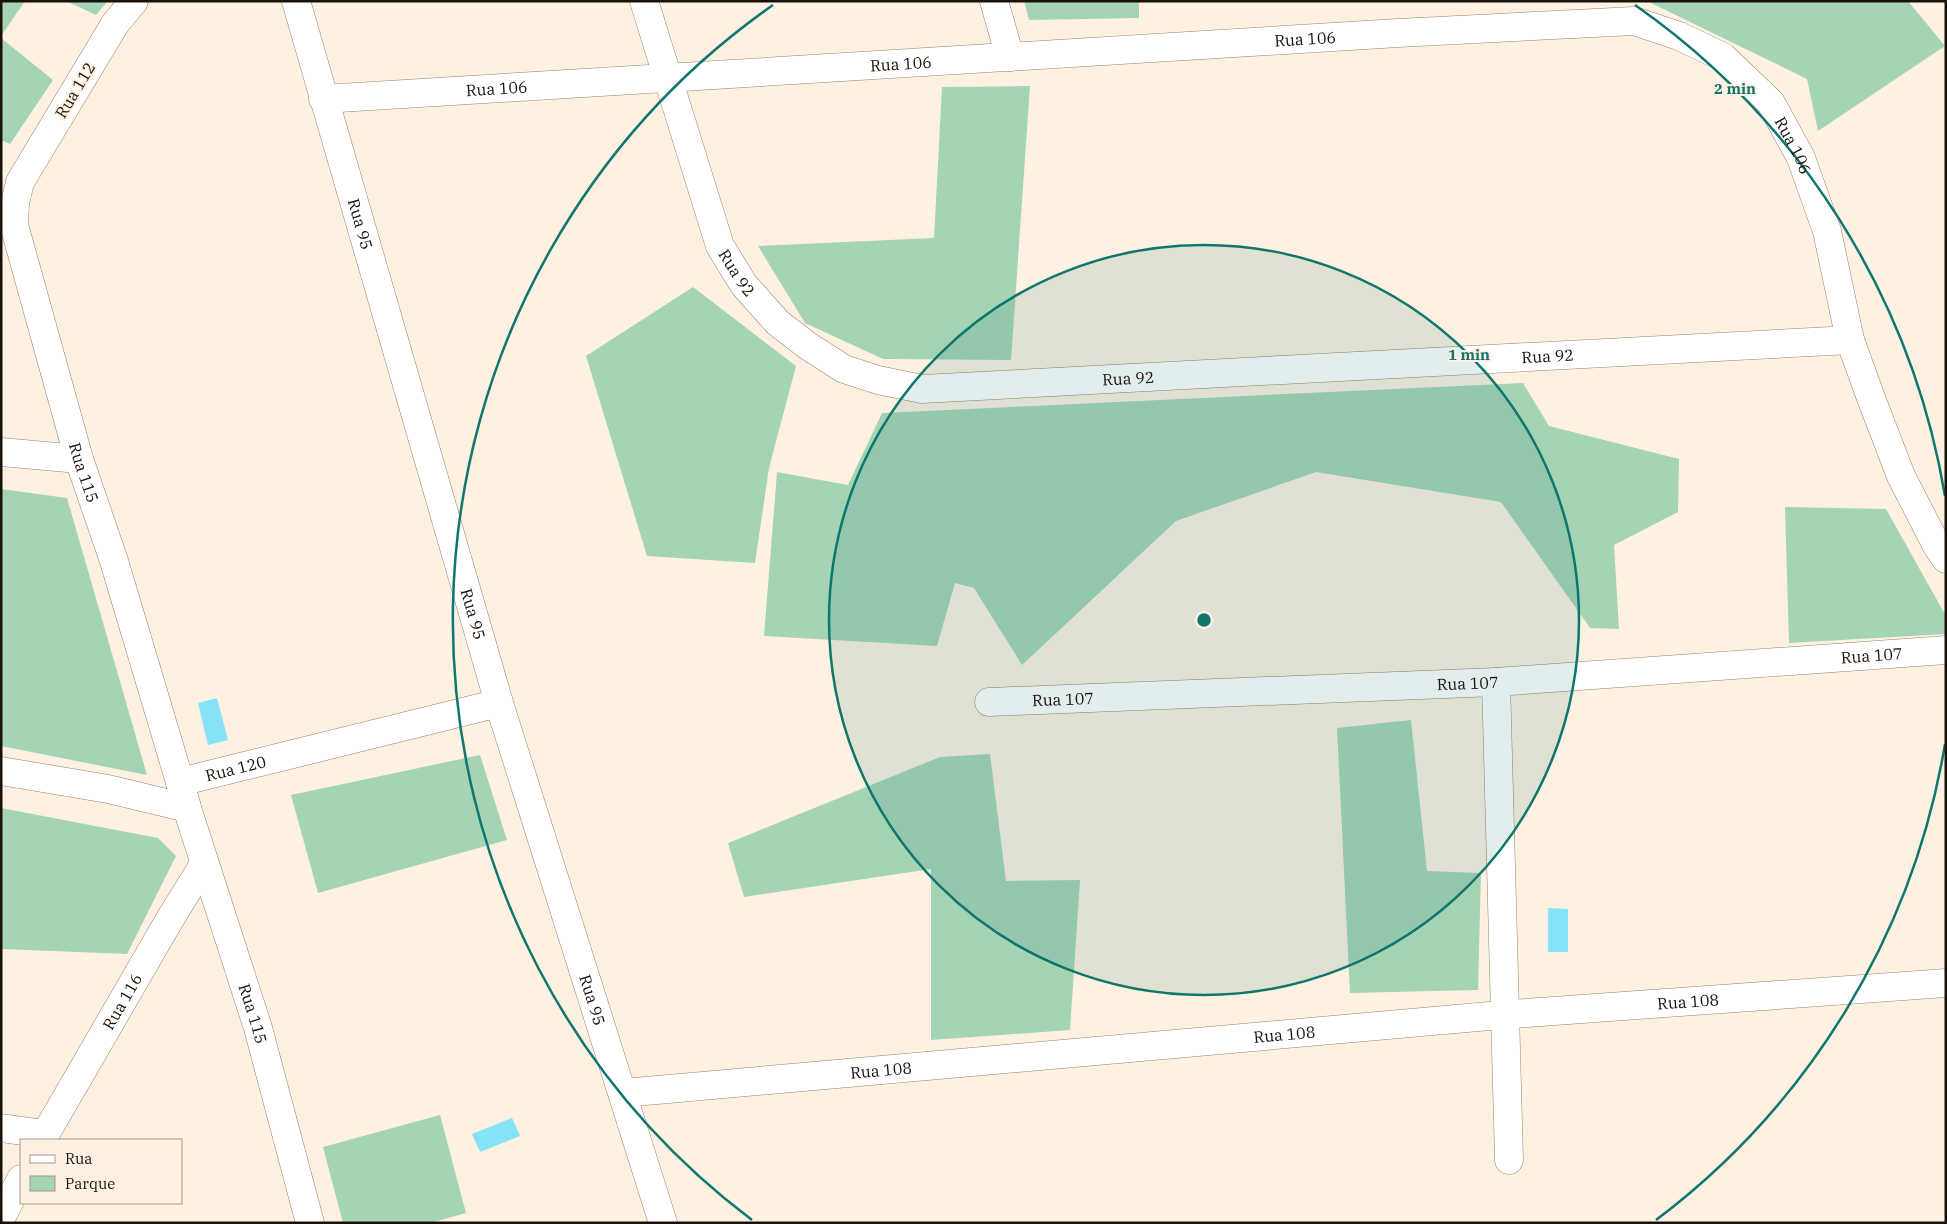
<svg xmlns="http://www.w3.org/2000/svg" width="1947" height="1224" font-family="'IBM Plex Serif',serif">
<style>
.green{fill:#a5d4b5}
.water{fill:#86e2f7}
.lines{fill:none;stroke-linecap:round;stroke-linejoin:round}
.minor-casing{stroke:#97836c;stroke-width:29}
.minor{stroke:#fff;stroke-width:28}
.ring{fill:none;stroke:#0f766e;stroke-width:2.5}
.labels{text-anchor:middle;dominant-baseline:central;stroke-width:4;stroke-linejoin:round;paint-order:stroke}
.street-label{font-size:16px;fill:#1a120a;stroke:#fef1e2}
.centre{fill:#0f766e;stroke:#fef1e2;stroke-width:2.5}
.ring-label{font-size:15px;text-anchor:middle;font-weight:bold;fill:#0f766e;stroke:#fef1e2;stroke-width:4;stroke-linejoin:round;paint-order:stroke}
</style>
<rect width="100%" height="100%" fill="#fef1e2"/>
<g class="green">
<polygon points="1,1 25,1 1,36"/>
<polygon points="66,1 108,1 96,15"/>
<polygon points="1024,1 1139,1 1139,18 1029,20"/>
<polygon points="1647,1 1908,1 1945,46 1818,131 1807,79"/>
<polygon points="1,38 53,80 10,144 1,140"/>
<polygon points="1030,86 1011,360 883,359 805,323 758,246 934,238 942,87"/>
<polygon points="693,287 796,366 769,468 755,563 647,556 586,356"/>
<polygon points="1523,383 1549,426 1679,459 1678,512 1614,545 1619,629 1590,628 1501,502 1316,472 1176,521 1022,665 974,588 955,583 937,646 764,636 777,472 848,485 882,413"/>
<polygon points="1,489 67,498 147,775 1,746"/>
<polygon points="1785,507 1886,509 1946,616 1946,634 1789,643"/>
<polygon points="1411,720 1427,871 1481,873 1478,990 1350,993 1337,728"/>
<polygon points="990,754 1006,881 1080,880 1070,1030 931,1040 931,869 744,897 728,843 940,757"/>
<polygon points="480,755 507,840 318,893 291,795"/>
<polygon points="1,808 158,838 176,856 127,954 1,949"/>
<polygon points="440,1115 466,1213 430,1223 343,1223 323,1147"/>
</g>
<g class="water">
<polygon points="217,698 228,740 208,745 198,703"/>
<polygon points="1548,908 1568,909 1568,952 1548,952"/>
<polygon points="512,1118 520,1136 480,1152 472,1134"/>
</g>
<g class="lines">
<g class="minor-casing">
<g id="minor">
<path id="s1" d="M134,1L115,24L20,182L15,203L14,225L79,459L114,561L180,782"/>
<path id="s2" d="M296,1L499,703L663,1223"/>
<path id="s3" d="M644,1L720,246L744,285L778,323L808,346L844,369L878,380L922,389L1850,340"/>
<polyline points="994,1 1010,57"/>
<path id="s4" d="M323,99L1398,33L1634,21L1679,36L1723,57L1771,103L1801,158L1827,231L1850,340L1871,398L1901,476L1937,546L1946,559"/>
<polyline points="1,452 79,459"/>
<polyline points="1496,682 1509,1160"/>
<path id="s5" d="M989,702L1496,682L1946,650"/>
<path id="s6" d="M1,771L108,789L187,808L180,782L499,703"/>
<path id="s7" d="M187,808L258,1028L310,1223"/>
<path id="s8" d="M623,1093L1512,1014L1946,983"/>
<polyline points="1,1128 45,1134"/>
<path id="s9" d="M42,1140L170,919L204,864"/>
<polyline points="1,1218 21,1179"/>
</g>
</g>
<use href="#minor" class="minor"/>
</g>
<circle cx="1204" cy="620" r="375" fill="#0f766e" fill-opacity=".12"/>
<g class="ring">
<circle cx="1204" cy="620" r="375"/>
<path d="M1945 744A751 751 0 0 1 1656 1220M752 1220A751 751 0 0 1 773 5M1635 5A751 751 0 0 1 1945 496"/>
</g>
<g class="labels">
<g class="street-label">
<text stroke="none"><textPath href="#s4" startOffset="984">Rua 106</textPath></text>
<text stroke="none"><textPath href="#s4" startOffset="579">Rua 106</textPath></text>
<text stroke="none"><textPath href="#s4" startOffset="174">Rua 106</textPath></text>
<text transform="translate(75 90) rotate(-59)">Rua 112</text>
<text stroke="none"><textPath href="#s4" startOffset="1524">Rua 106</textPath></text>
<text stroke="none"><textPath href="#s2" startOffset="232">Rua 95</textPath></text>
<text stroke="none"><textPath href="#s3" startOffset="288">Rua 92</textPath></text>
<text stroke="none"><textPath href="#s3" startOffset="1141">Rua 92</textPath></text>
<text stroke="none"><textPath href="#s3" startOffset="721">Rua 92</textPath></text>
<text stroke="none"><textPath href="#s1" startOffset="515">Rua 115</textPath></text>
<text stroke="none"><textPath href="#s2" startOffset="638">Rua 95</textPath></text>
<text stroke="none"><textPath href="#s5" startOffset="884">Rua 107</textPath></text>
<text stroke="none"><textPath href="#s5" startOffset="479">Rua 107</textPath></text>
<text stroke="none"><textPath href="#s5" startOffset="74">Rua 107</textPath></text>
<text stroke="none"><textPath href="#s6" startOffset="274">Rua 120</textPath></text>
<text stroke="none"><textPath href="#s2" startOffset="1042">Rua 95</textPath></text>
<text stroke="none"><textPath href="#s9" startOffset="160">Rua 116</textPath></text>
<text stroke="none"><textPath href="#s8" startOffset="1069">Rua 108</textPath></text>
<text stroke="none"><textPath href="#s7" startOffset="216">Rua 115</textPath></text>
<text stroke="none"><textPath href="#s8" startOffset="664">Rua 108</textPath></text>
<text stroke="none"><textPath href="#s8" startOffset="259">Rua 108</textPath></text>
</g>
</g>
<circle cx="1204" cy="620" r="8" class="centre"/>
<g class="ring-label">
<text x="1735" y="94">2 min</text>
<text x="1469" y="360">1 min</text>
</g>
<rect width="1947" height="1224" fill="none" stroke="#1a120a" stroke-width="5"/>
<rect x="20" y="1139" width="162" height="65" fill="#fef1e2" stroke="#a3988c"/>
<rect x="30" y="1155" width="25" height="8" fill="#ffffff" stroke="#a3988c"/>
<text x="65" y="1164" font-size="15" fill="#1a120a">Rua</text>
<rect x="30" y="1176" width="25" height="15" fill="#a5d4b5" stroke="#a3988c"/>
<text x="65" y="1189" font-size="15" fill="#1a120a">Parque</text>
</svg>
